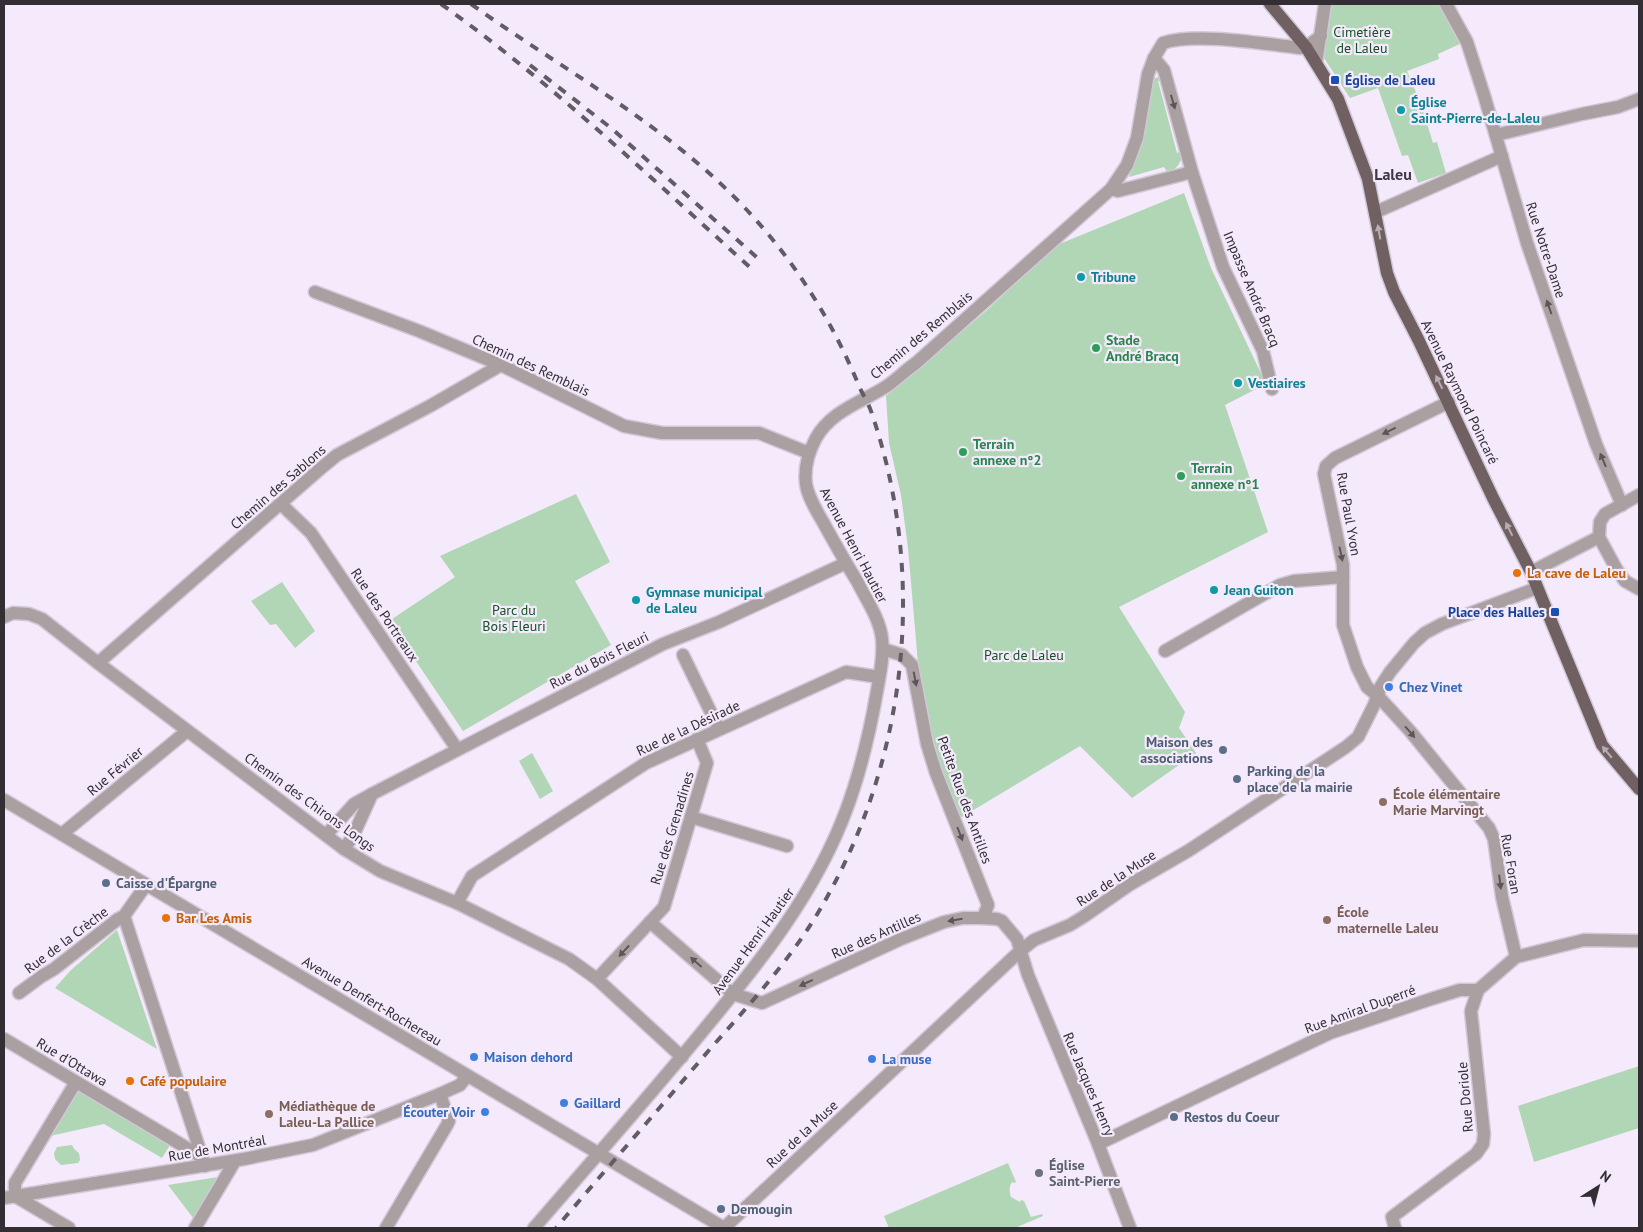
<svg xmlns="http://www.w3.org/2000/svg" width="1643" height="1232" font-family="'PT Sans',sans-serif">
<style>
.green{fill:#b0d6b5}
.lines{fill:none;stroke-linecap:round;stroke-linejoin:round}
.minor-casing{stroke:#d1c8d7;stroke-width:15}
.major-casing{stroke:#d1c8d7;stroke-width:15}
.minor{stroke:#aaa0a1;stroke-width:12}
.major{stroke:#706062;stroke-width:12}
.rail{stroke:#625c65;stroke-width:4;stroke-dasharray:9 9;stroke-linecap:butt}
.oneway{fill:#5c565a}
.oneway2{fill:#b9acb6}
.transit-dot{fill:#1a4fb4;stroke:#f4eafb;stroke-width:2}
.culture-dot{fill:#0f9aa8;stroke:#f4eafb;stroke-width:2}
.leisure-dot{fill:#2e9e5b;stroke:#f4eafb;stroke-width:2}
.food-dot{fill:#e8710a;stroke:#f4eafb;stroke-width:2}
.shop-dot{fill:#3f7fe0;stroke:#f4eafb;stroke-width:2}
.service-dot{fill:#5c6f8a;stroke:#f4eafb;stroke-width:2}
.education-dot{fill:#8d6e63;stroke:#f4eafb;stroke-width:2}
.worship-dot{fill:#6b7280;stroke:#f4eafb;stroke-width:2}
.labels{text-anchor:middle;dominant-baseline:central;stroke-width:4.5;stroke-linejoin:round;paint-order:stroke}
.park-label{font-size:14px;fill:#145225;stroke:#f4eafb}
.transit-label{font-size:14px;font-weight:bold;fill:#164399;stroke:#f4eafb;text-anchor:start}
.culture-label{font-size:14px;font-weight:bold;fill:#0d838f;stroke:#f4eafb;text-anchor:start}
.street-label{font-size:14px;fill:#322e34;stroke:#f4eafb}
.leisure-label{font-size:14px;font-weight:bold;fill:#27864d;stroke:#f4eafb;text-anchor:start}
.food-label{font-size:14px;font-weight:bold;fill:#c56008;stroke:#f4eafb;text-anchor:start}
.shop-label{font-size:14px;font-weight:bold;fill:#366cbe;stroke:#f4eafb;text-anchor:start}
.service-label{font-size:14px;font-weight:bold;fill:#4e5e75;stroke:#f4eafb;text-anchor:start}
.education-label{font-size:14px;font-weight:bold;fill:#785e54;stroke:#f4eafb;text-anchor:start}
.worship-label{font-size:14px;font-weight:bold;fill:#5b616d;stroke:#f4eafb;text-anchor:start}
.quarter-label{font-size:16px;font-weight:bold;fill:#3e3744;stroke:#f4eafb}
</style>
<rect width="100%" height="100%" fill="#f4eafb"/>
<g class="green">
<polygon points="1329,4 1439,4 1462,43 1438,54 1439,59 1407,71 1421,104 1433,143 1437,142 1446,173 1418,183 1408,155 1402,156 1378,88 1350,98 1324,58"/>
<path d="M1159,77L1162,80L1158,81L1177,153L1182,151C1182,162 1178,168 1168,173L1164,167L1129,177L1142,142L1152,79Z"/>
<polygon points="1184,193 1211,268 1266,384 1225,405 1268,532 1119,607 1185,712 1179,728 1196,753 1132,798 1080,746 957,820 930,747 919,675 908,548 901,495 889,443 886,396 985,312 1057,245"/>
<polygon points="576,494 610,562 575,581 611,645 463,731 389,621 455,577 440,556"/>
<polygon points="282,582 315,631 295,648 276,624 270,625 251,601"/>
<polygon points="532,753 553,791 540,799 519,761"/>
<polygon points="117,930 157,1049 55,988 71,970"/>
<polygon points="1639,1066 1639,1128 1534,1162 1518,1106"/>
<polygon points="77,1090 170,1145 162,1158 104,1124 50,1136"/>
<polygon points="72,1145 74,1149 79,1153 80,1160 78,1163 61,1165 55,1159 54,1153 57,1147"/>
<path d="M1008,1163L1016,1182L1014,1183L1012,1182C1009,1187 1009,1191 1011,1197L1020,1202L1021,1200L1024,1201L1031,1217L1042,1214L1043,1216L1015,1228H889L884,1216Z"/>
<polygon points="218,1177 194,1219 168,1185"/>
</g>
<g class="lines">
<g class="minor-casing">
<g id="minor">
<polyline points="1446,4 1467,42 1484,95 1527,243 1596,444 1622,505"/>
<polyline points="1154,58 1164,70 1192,172 1223,267 1263,351 1272,389"/>
<polyline points="1316,63 1325,4"/>
<polyline points="1496,135 1582,114 1618,107 1639,99"/>
<polyline points="1111,189 1118,191 1192,172"/>
<polyline points="1376,212 1502,156"/>
<polyline points="315,292 419,331 501,365 624,426 662,433 759,433 809,453"/>
<polyline points="1449,402 1335,458 1326,466 1324,474 1343,565 1343,625 1357,667 1367,687 1378,696 1410,731 1489,828 1494,839 1502,897 1516,957"/>
<polyline points="281,504 311,533 457,749"/>
<polyline points="1599,537 1617,570 1625,581 1639,589"/>
<polyline points="1531,572 1599,537 1600,522 1605,514 1639,495"/>
<polyline points="4,617 13,613 29,614 42,619 98,663 344,849 380,871 457,903 569,959 597,979 682,1057"/>
<polyline points="883,649 902,655 912,665 927,744 936,773 988,905 983,918"/>
<polyline points="1165,651 1280,585 1294,581 1343,577"/>
<polyline points="683,655 719,729"/>
<polyline points="98,663 320,469 337,455 430,406 501,365"/>
<polyline points="4,800 724,1228"/>
<polyline points="691,817 787,846"/>
<polyline points="62,834 187,731"/>
<polyline points="326,835 354,804 372,794"/>
<polyline points="344,849 353,836 372,794 663,644 719,622 846,563"/>
<polyline points="457,903 472,876 646,763 846,672 879,677"/>
<polyline points="124,916 205,1166"/>
<polyline points="650,922 733,994 762,1003 901,939 944,922 963,918 983,918 997,919 1002,921 1017,939 1028,975 1098,1144 1130,1228"/>
<polyline points="597,979 664,907 707,763 697,739"/>
<polyline points="19,993 42,976 54,969 118,919 124,916 146,885"/>
<polyline points="4,1039 202,1157"/>
<polyline points="1098,1144 1330,1033 1431,999 1460,990 1478,990 1516,957 1584,940 1639,941"/>
<polyline points="4,1198 244,1159 313,1145 440,1094 460,1085 467,1076"/>
<polyline points="69,1228 15,1196 15,1183 76,1082"/>
<polyline points="195,1228 235,1161"/>
<polyline points="386,1228 447,1125 449,1121 440,1094"/>
<path d="M534,1228C590,1163 647,1099 702,1032C759,963 816,893 847,808C861,770 870,731 877,691C880,674 884,656 882,639C880,619 866,599 857,581C845,562 834,542 823,522C816,510 808,497 806,484C804,468 809,451 816,438C831,411 862,402 887,386C897,379 906,370 916,363L1111,189L1127,165L1137,138L1148,74L1154,58L1163,43C1195,32 1265,44 1301,48L1306,47L1321,36"/>
<polyline points="724,1228 1019,952 1034,940 1070,925 1083,917 1129,885 1188,851 1346,747 1358,737 1374,705 1381,686 1390,672 1414,643 1425,633 1442,624 1537,588"/>
<polyline points="1395,1228 1392,1217 1476,1154 1483,1144 1484,1134 1471,1011 1478,990"/>
</g>
</g>
<g class="major-casing">
<polyline id="major" points="1270,4 1306,47 1338,99 1368,179 1387,273 1394,292 1419,341 1493,498 1531,572 1602,745 1639,789"/>
</g>
<use href="#minor" class="minor"/>
<use href="#major" class="major"/>
<g class="rail">
<path d="M441,4C552,83 652,179 753,270"/>
<path d="M471,4C563,70 667,125 745,208C794,260 832,320 859,386C863,395 869,404 872,414C927,576 908,758 822,906C792,958 750,1004 710,1049C659,1109 607,1168 556,1228"/>
<polyline points="530,65 611,128 761,261"/>
</g>
</g>
<defs><path id="oneway-solid" d="M-6-.8H1V-3.2L6.5 0L1 3.2V.8H-6Z" transform="scale(1.25)"/></defs>
<g class="oneway">
<use href="#oneway-solid" transform="translate(1173 102) rotate(74)"/>
<use href="#oneway-solid" transform="translate(1549 307) rotate(-109)"/>
<use href="#oneway-solid" transform="translate(1389 431) rotate(154)"/>
<use href="#oneway-solid" transform="translate(1603 460) rotate(-113)"/>
<use href="#oneway-solid" transform="translate(1341 554) rotate(78)"/>
<use href="#oneway-solid" transform="translate(915 679) rotate(79)"/>
<use href="#oneway-solid" transform="translate(1410 732) rotate(49)"/>
<use href="#oneway-solid" transform="translate(960 834) rotate(69)"/>
<use href="#oneway-solid" transform="translate(1500 882) rotate(83)"/>
<use href="#oneway-solid" transform="translate(955 920) rotate(170)"/>
<use href="#oneway-solid" transform="translate(624 951) rotate(133)"/>
<use href="#oneway-solid" transform="translate(696 962) rotate(-139)"/>
<use href="#oneway-solid" transform="translate(806 983) rotate(155)"/>
</g>
<g class="oneway2">
<use href="#oneway-solid" transform="translate(1379 232) rotate(-100)"/>
<use href="#oneway-solid" transform="translate(1439 382) rotate(-116)"/>
<use href="#oneway-solid" transform="translate(1509 529) rotate(-117)"/>
<use href="#oneway-solid" transform="translate(1607 752) rotate(-130)"/>
</g>
<g class="transit-dot">
<rect x="1330" y="75" width="10" height="10" rx="2.5"/>
<rect x="1550" y="607" width="10" height="10" rx="2.5"/>
</g>
<g class="culture-dot">
<circle cx="1401" cy="110" r="5"/>
<circle cx="1081" cy="277" r="5"/>
<circle cx="1238" cy="383" r="5"/>
<circle cx="1214" cy="590" r="5"/>
<circle cx="636" cy="600" r="5"/>
</g>
<g class="leisure-dot">
<circle cx="1096" cy="348" r="5"/>
<circle cx="963" cy="452" r="5"/>
<circle cx="1181" cy="476" r="5"/>
</g>
<g class="food-dot">
<circle cx="1517" cy="573" r="5"/>
<circle cx="166" cy="918" r="5"/>
<circle cx="130" cy="1081" r="5"/>
</g>
<g class="shop-dot">
<circle cx="1389" cy="687" r="5"/>
<circle cx="474" cy="1057" r="5"/>
<circle cx="872" cy="1059" r="5"/>
<circle cx="564" cy="1103" r="5"/>
<circle cx="485" cy="1112" r="5"/>
</g>
<g class="service-dot">
<circle cx="1223" cy="750" r="5"/>
<circle cx="1237" cy="779" r="5"/>
<circle cx="106" cy="883" r="5"/>
<circle cx="1174" cy="1117" r="5"/>
<circle cx="721" cy="1209" r="5"/>
</g>
<g class="education-dot">
<circle cx="1383" cy="802" r="5"/>
<circle cx="1327" cy="920" r="5"/>
<circle cx="269" cy="1114" r="5"/>
</g>
<circle class="worship-dot" cx="1039" cy="1173" r="5"/>
<g class="labels">
<g class="park-label">
<text x="1362" y="32">Cimetière<tspan x="1362" dy="16">de Laleu</tspan></text>
<text x="514" y="610">Parc du<tspan x="514" dy="16">Bois Fleuri</tspan></text>
<text x="1024" y="655">Parc de Laleu</text>
</g>
<g class="transit-label">
<text x="1345" y="80">Église de Laleu</text>
<text x="1545" y="612" text-anchor="end">Place des Halles</text>
</g>
<g class="culture-label">
<text x="1411" y="102">Église<tspan x="1411" dy="16">Saint-Pierre-de-Laleu</tspan></text>
<text x="1091" y="277">Tribune</text>
<text x="1248" y="383">Vestiaires</text>
<text x="1224" y="590">Jean Guiton</text>
<text x="646" y="592">Gymnase municipal<tspan x="646" dy="16">de Laleu</tspan></text>
</g>
<g class="street-label">
<text transform="translate(1546 250) rotate(72)">Rue Notre-Dame</text>
<text transform="translate(1252 289) rotate(67)">Impasse André Bracq</text>
<text transform="translate(921 335) rotate(-40)">Chemin des Remblais</text>
<text transform="translate(531 365) rotate(25)">Chemin des Remblais</text>
<text transform="translate(1460 392) rotate(64)">Avenue Raymond Poincaré</text>
<text transform="translate(278 487) rotate(-41)">Chemin des Sablons</text>
<text transform="translate(1349 514) rotate(80)">Rue Paul Yvon</text>
<text transform="translate(854 545) rotate(62)">Avenue Henri Hautier</text>
<text transform="translate(385 615) rotate(56)">Rue des Portreaux</text>
<text transform="translate(599 660) rotate(-27)">Rue du Bois Fleuri</text>
<text transform="translate(688 728) rotate(-25)">Rue de la Désirade</text>
<text transform="translate(115 771) rotate(-40)">Rue Février</text>
<text transform="translate(965 800) rotate(70)">Petite Rue des Antilles</text>
<text transform="translate(310 802) rotate(36)">Chemin des Chirons Longs</text>
<text transform="translate(672 828) rotate(-73)">Rue des Grenadines</text>
<text transform="translate(1511 864) rotate(80)">Rue Foran</text>
<text transform="translate(1116 878) rotate(-33)">Rue de la Muse</text>
<text transform="translate(876 935) rotate(-24)">Rue des Antilles</text>
<text transform="translate(66 940) rotate(-37)">Rue de la Crèche</text>
<text transform="translate(753 941) rotate(-54)">Avenue Henri Hautier</text>
<text transform="translate(372 1001) rotate(31)">Avenue Denfert-Rochereau</text>
<text transform="translate(1360 1009) rotate(-20)">Rue Amiral Duperré</text>
<text transform="translate(72 1062) rotate(31)">Rue d'Ottawa</text>
<text transform="translate(1089 1084) rotate(67)">Rue Jacques Henry</text>
<text transform="translate(1465 1097) rotate(-95)">Rue Doriole</text>
<text transform="translate(802 1134) rotate(-43)">Rue de la Muse</text>
<text transform="translate(217 1148) rotate(-10)">Rue de Montréal</text>
</g>
<g class="leisure-label">
<text x="1106" y="340">Stade<tspan x="1106" dy="16">André Bracq</tspan></text>
<text x="973" y="444">Terrain<tspan x="973" dy="16">annexe n°2</tspan></text>
<text x="1191" y="468">Terrain<tspan x="1191" dy="16">annexe n°1</tspan></text>
</g>
<g class="food-label">
<text x="1527" y="573">La cave de Laleu</text>
<text x="176" y="918">Bar Les Amis</text>
<text x="140" y="1081">Café populaire</text>
</g>
<g class="shop-label">
<text x="1399" y="687">Chez Vinet</text>
<text x="484" y="1057">Maison dehord</text>
<text x="882" y="1059">La muse</text>
<text x="574" y="1103">Gaillard</text>
<text x="475" y="1112" text-anchor="end">Écouter Voir</text>
</g>
<g class="service-label">
<text x="1213" y="742" text-anchor="end">Maison des<tspan x="1213" dy="16">associations</tspan></text>
<text x="1247" y="771">Parking de la<tspan x="1247" dy="16">place de la mairie</tspan></text>
<text x="116" y="883">Caisse d'Épargne</text>
<text x="1184" y="1117">Restos du Coeur</text>
<text x="731" y="1209">Demougin</text>
</g>
<g class="education-label">
<text x="1393" y="794">École élémentaire<tspan x="1393" dy="16">Marie Marvingt</tspan></text>
<text x="1337" y="912">École<tspan x="1337" dy="16">maternelle Laleu</tspan></text>
<text x="279" y="1106">Médiathèque de<tspan x="279" dy="16">Laleu-La Pallice</tspan></text>
</g>
<g class="worship-label">
<text x="1049" y="1165">Église<tspan x="1049" dy="16">Saint-Pierre</tspan></text>
</g>
<g class="quarter-label">
<text x="1393" y="174">Laleu</text>
</g>
</g>
<rect width="1643" height="1232" fill="none" stroke="#322e34" stroke-width="10"/>
<g transform="translate(1598 1187) rotate(36)" stroke="#f4eafb" stroke-width="4" paint-order="stroke">
<path d="M0-4L9 19L0 12L-9 19Z" fill="#322e34"/>
<text y="-8" font-size="14" font-weight="bold" text-anchor="middle" fill="#322e34">N</text>
</g>
</svg>
